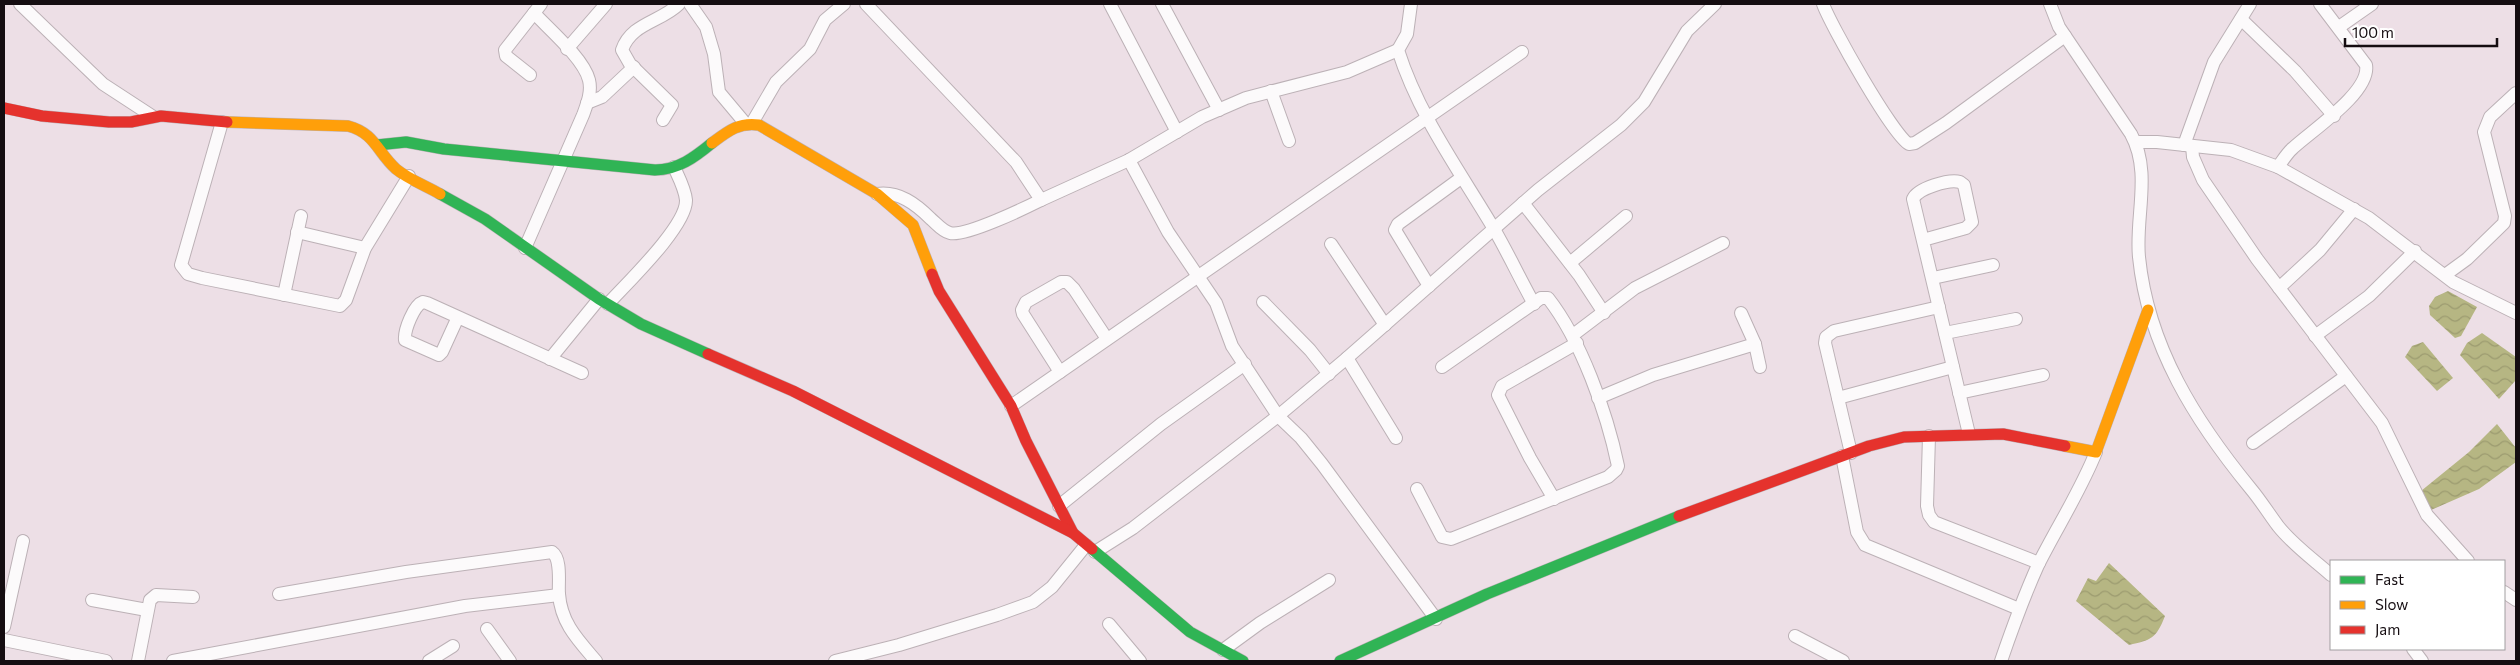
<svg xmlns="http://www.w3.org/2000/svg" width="2520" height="665" font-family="Commissioner,sans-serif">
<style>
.water{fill:url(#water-waves)}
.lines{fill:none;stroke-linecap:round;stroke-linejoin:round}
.street-casing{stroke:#bcb1b6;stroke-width:14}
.fast-casing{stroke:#bcb1b6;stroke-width:12}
.slow-casing{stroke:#bcb1b6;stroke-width:12}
.jam-casing{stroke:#bcb1b6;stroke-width:12}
.street{stroke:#fcfafb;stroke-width:12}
.fast{stroke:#30b455;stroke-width:11}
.slow{stroke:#ff9f0a;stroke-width:11}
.jam{stroke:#e5322d;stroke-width:11}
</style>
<defs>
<pattern id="water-waves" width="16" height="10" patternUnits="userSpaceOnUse" patternTransform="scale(1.25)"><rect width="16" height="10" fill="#b6b683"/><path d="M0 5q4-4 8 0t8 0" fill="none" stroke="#9c9b70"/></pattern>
</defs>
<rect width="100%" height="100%" fill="#eddfe6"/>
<g class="water">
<polygon points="2448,291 2477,307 2461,336 2455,338 2430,315 2429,306 2435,297"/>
<polygon points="2482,333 2516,357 2516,380 2499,399 2460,355 2467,343"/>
<polygon points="2423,342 2453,378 2437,391 2405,357 2412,346"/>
<polygon points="2497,424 2516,448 2516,462 2479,489 2431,510 2421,491 2469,452"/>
<path d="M2109,563L2165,616C2156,639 2151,640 2129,645L2076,601L2088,578L2096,581Z"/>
</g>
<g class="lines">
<g class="street-casing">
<g id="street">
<polyline points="20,4 103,84 152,116"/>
<polyline points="690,4 706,27 714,54 719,92 745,123"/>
<polyline points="866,4 1016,162 1041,200 1129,160 1202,117 1246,98 1347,72 1398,50"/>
<polyline points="1110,4 1177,132"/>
<polyline points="1162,4 1219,110"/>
<path d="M1411,4L1407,34L1398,50C1419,116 1459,170 1494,229C1508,253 1520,279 1534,304"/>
<path d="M1823,4C1830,24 1893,136 1909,144L1915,143L1946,123L2065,36"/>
<path d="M2050,4L2059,27L2131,134C2152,172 2135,217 2139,257C2148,347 2196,422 2251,489C2261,501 2269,514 2278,526C2293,545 2313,559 2331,575"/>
<polyline points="2241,19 2295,71 2334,116"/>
<polyline points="2339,27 2372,4"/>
<polyline points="567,49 606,4"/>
<polyline points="530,75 506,56 505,50 534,13"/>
<polyline points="1271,91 1289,141"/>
<polyline points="587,103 602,97 634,67"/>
<path d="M663,120L672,105L630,64L622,50C631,23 661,22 679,4"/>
<polyline points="222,122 181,265 188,274 202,278 340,306 346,300 365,248 409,176"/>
<polyline points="752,123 776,82 810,49 825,20 844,4"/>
<polyline points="2136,142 2157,142 2231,150 2278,167 2369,218 2453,282 2516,313"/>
<polyline points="2184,145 2214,62 2250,4"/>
<polyline points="2192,146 2193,157 2203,180 2257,259 2382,423 2427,515 2468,561"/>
<polyline points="1129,160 1168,232 1216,303 1232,346 1278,416 1301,438 1322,464 1436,619"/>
<path d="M2278,167C2283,160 2287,153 2293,148C2311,131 2371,92 2366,65L2320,4"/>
<path d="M877,194C899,191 916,204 931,219C937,224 942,231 950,233C965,237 1025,208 1041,200"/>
<polyline points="1523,203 1579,275 1604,313"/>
<polyline points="297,232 365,248"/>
<path d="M1923,240L1966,228L1972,222L1964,185L1960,182C1949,179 1918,188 1913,199L1969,434"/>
<polyline points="1331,244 1385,325"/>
<path d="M525,248L583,115C587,104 592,92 589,80C584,59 549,29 534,13L541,4"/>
<polyline points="1570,263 1626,216"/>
<polyline points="2445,275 2467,259 2504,223 2505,216 2484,132 2490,117 2516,93"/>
<polyline points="1933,278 1993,265"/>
<polyline points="1429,286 1395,230 1398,224 1461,178"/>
<polyline points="2279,288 2320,250 2354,209"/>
<polyline points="284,295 301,216"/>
<polyline points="1263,302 1310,350 1329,374"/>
<path d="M608,304C626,284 687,226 686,200C685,189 679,178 674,167"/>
<polyline points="1741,313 1755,344 1760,367"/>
<path d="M458,317L442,352L439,355L405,340C404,330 414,305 423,302L427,303L582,373"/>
<polyline points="1945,333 2016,319"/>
<polyline points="1573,335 1635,288 1723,243"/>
<polyline points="2315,336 2369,296 2415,251"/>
<polyline points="1347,358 1396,438"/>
<polyline points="550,359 599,299"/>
<polyline points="1060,372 1023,314 1022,310 1026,302 1061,282 1067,282 1074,289 1107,339"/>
<polyline points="1959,393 2043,375"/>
<polyline points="1598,398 1653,375 1755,344"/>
<polyline points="1838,398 1953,367"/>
<polyline points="1011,406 1522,52"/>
<polyline points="1929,436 1927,506 1929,515 1934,522 2039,563"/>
<polyline points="2253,443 2346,376"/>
<polyline points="1851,453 1825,343 1826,337 1834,331 1939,307"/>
<polyline points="1842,456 1857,532 1865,545 2019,609"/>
<path d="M1417,489L1442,537L1451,539L1608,477L1616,470L1618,466C1607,413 1581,340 1548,298H1541L1442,367"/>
<polyline points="1554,499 1530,458 1498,395 1502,386 1577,343"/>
<polyline points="1059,506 1161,424 1245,364"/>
<polyline points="1095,552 1133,528 1278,416 1347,358 1538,190 1621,125 1644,102 1687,31 1715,4"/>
<polyline points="2504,592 2516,600"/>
<path d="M279,594L406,572L552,552C562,559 558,583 559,594C561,623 578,640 596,661"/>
<polyline points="92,600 147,610"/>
<polyline points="1109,624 1140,661"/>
<polyline points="4,627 23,541"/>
<polyline points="487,629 510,661"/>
<polyline points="1795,636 1843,661"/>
<polyline points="4,640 106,661"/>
<polyline points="2413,649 2422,661"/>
<polyline points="1223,650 1260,623 1329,580"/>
<polyline points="138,661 150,600 156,595 193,597"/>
<polyline points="173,661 465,606 559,595"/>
<polyline points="429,661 453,646"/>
<polyline points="835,661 899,645 997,615 1033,602 1052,587 1086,545"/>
<path d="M2001,661C2012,629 2024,596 2038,565C2057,527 2080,492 2096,452"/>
</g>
</g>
<g class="fast-casing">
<g id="fast">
<path d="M377,145L406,142L444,149L655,170C678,170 695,157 712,143"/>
<polyline points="440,194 485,219 599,299 641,324 708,354"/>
<polyline points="1092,549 1190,632 1243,661"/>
<polyline points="1340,661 1487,594 1679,516"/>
</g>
</g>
<g class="slow-casing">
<g id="slow">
<path d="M227,122L348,126C375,133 377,152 396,169C408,179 426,186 440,194"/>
<path d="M712,143C728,131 739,122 759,125L877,194L913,225L932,274"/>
<polyline points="2065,446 2096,452 2148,310"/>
</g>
</g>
<g class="jam-casing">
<g id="jam">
<polyline points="4,108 42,116 109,122 131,122 161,116 227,122"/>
<polyline points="932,274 939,291 1011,406 1026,441 1073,533"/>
<polyline points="708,354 793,391 1073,533 1092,549"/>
<polyline points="1679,516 1869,446 1904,437 2003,434 2065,446"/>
</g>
</g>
<use href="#street" class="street"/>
<use href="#fast" class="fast"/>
<use href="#slow" class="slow"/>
<use href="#jam" class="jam"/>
</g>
<rect width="2520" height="665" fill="none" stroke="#150d11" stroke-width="10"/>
<rect x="2330" y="560" width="175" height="90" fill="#ffffff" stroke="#a19ea0"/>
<rect x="2340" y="576" width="25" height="8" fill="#30b455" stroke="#a19ea0"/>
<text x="2375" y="585" font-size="15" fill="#150d11">Fast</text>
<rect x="2340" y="601" width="25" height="8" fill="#ff9f0a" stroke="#a19ea0"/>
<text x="2375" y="610" font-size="15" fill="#150d11">Slow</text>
<rect x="2340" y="626" width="25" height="8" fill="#e5322d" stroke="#a19ea0"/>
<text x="2375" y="635" font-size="15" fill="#150d11">Jam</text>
<path d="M2345 38v8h152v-8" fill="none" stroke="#150d11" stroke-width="2.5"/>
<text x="2352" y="38" font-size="15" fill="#150d11" stroke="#ffffff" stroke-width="4" paint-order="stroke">100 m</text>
</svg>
